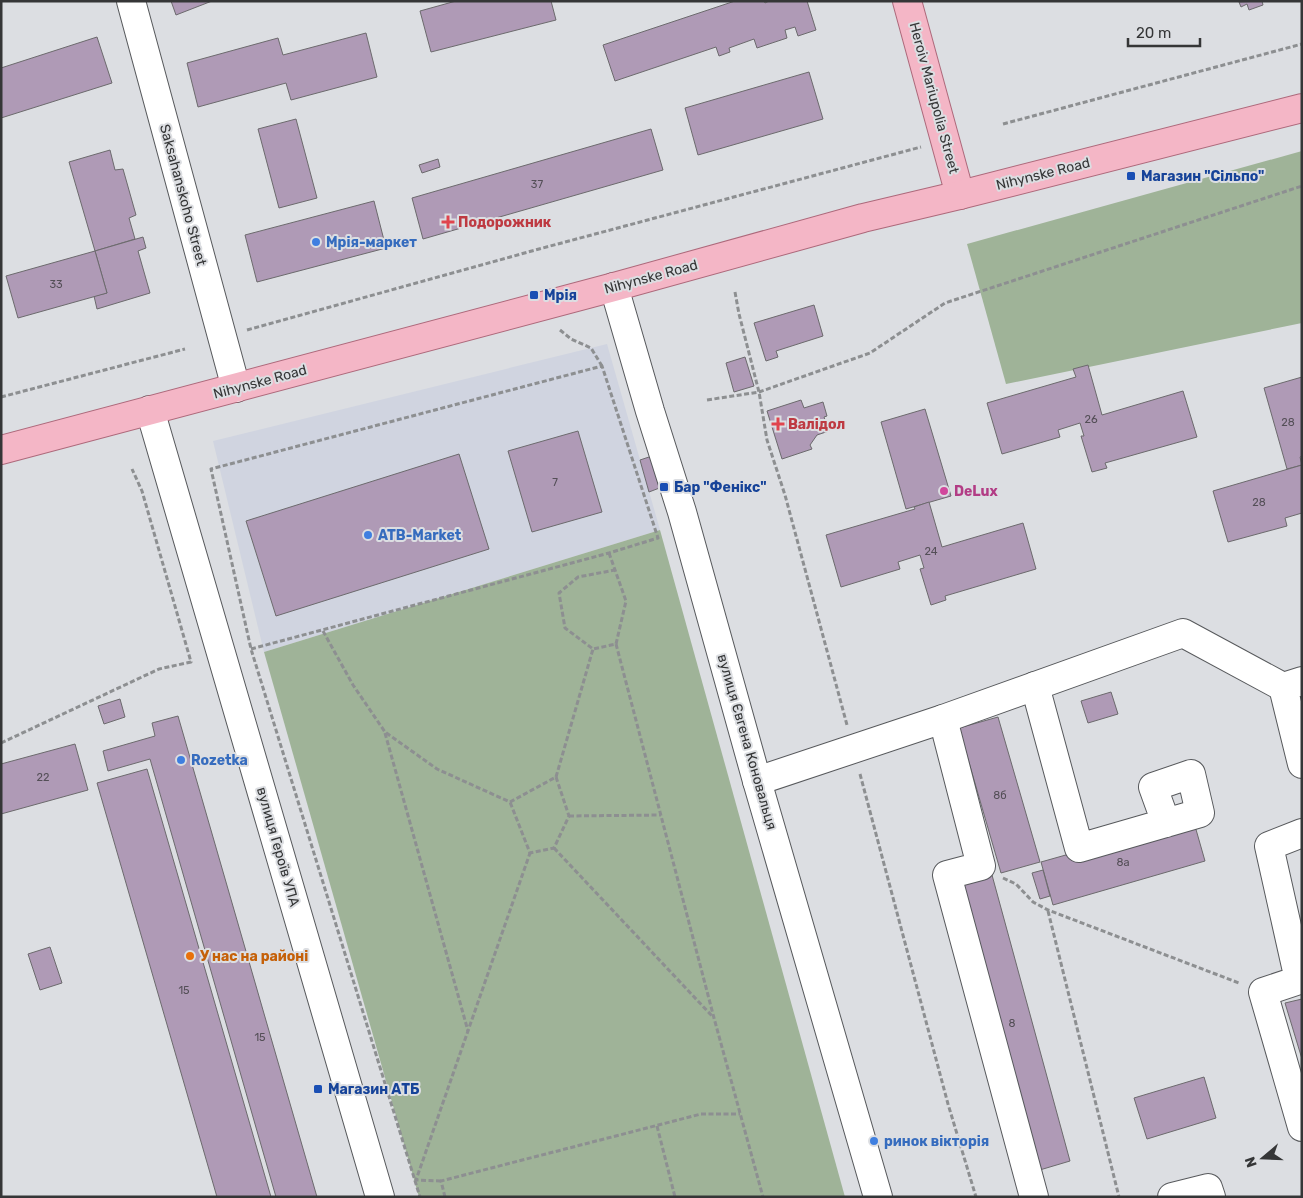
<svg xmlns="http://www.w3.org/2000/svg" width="1303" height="1198" font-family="Rubik,sans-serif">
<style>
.built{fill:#d0d4e0}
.green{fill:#9fb398}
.building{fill:#af9ab6;stroke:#6c6a6d}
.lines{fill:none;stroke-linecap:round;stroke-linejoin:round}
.minor-casing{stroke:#57595c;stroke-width:30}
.major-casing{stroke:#ad697b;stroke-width:30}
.path{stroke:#8d8f91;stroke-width:3;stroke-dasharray:5 2.5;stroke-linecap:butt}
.minor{stroke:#fff;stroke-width:28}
.major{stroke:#f4b6c6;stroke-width:28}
.transit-dot{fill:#1a4fb4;stroke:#dcdee2;stroke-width:2}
.health-dot{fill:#e0444e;stroke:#dcdee2;stroke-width:2}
.shop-dot{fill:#3f7fe0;stroke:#dcdee2;stroke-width:2}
.hotel-dot{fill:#d1479c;stroke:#dcdee2;stroke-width:2}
.food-dot{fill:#e8710a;stroke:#dcdee2;stroke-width:2}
.labels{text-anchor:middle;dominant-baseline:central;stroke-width:4;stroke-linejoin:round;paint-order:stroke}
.number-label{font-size:11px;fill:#544f57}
.street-label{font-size:14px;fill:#353637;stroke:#dcdee2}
.transit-label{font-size:14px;font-weight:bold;fill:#164399;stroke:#dcdee2;text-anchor:start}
.health-label{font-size:14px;font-weight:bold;fill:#be3a42;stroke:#dcdee2;text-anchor:start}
.shop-label{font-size:14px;font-weight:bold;fill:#366cbe;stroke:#dcdee2;text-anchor:start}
.hotel-label{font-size:14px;font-weight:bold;fill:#b23c85;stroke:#dcdee2;text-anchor:start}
.food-label{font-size:14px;font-weight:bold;fill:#c56008;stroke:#dcdee2;text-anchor:start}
</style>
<rect width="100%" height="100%" fill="#dcdee2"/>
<polygon class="built" points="607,344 660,530 264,652 213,441"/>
<g class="green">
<polygon points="1302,151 1302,323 1006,384 967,244"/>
<polygon points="660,530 845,1197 419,1197 264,652"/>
</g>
<g class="building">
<polygon points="171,1 212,1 176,15"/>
<polygon points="456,1 551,1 556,20 431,52 420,11"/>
<polygon points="735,1 764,1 765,3 769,1 807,1 816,30 798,36 795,27 785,30 787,38 757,48 754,39 729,48 730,52 719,56 716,47 615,81 603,45"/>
<polygon points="1262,1 1263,5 1249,10 1247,4 1241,7 1239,2"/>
<polygon points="366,33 377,77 291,100 286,83 198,107 187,63 278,38 283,55"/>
<polygon points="97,37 112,83 1,118 1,68"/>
<polygon points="809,72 823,119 698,155 685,108"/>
<polygon points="296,119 317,198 279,208 258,129"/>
<polygon points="651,129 663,170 423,239 412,198"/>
<polygon points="110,150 115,170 123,169 136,215 129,218 135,239 95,251 69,162"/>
<polygon points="438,159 440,167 422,173 419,165"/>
<polygon points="374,201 386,248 257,282 245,235"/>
<polygon points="143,237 146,248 138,251 150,293 97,309 94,296 107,293 95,251"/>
<polygon points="95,251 107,293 18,318 6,276"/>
<polygon points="814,305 823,336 776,351 778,357 766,361 754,323"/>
<polygon points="745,357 754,386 734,392 726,363"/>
<polygon points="1088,365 1102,415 1183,391 1197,437 1105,463 1107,468 1092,472 1081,436 1084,436 1080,423 1058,430 1060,437 1002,454 987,403 1076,377 1073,369"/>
<polygon points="1302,377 1302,456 1300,457 1302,465 1287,469 1264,388"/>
<polygon points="801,400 804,408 823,402 827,416 824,417 829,431 817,435 810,445 812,449 782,459 767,411"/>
<polygon points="925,409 951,496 906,509 881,422"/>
<polygon points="578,431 602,512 532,532 508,451"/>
<polygon points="459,454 489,549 276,616 246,521"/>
<polygon points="652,456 662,487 649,492 640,460"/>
<polygon points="1302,465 1302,513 1285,518 1287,526 1228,542 1213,491"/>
<polygon points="929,502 942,547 1023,523 1036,569 945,596 946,600 931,605 920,569 924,568 920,555 898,562 900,569 841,587 826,535 915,509 914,507"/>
<polygon points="1111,692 1118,714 1088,723 1081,701"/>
<polygon points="120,699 125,717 104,724 98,706"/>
<polygon points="178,716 317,1197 276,1197 150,759 108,771 103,751 155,736 152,723"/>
<polygon points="998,717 1040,862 1001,873 959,728"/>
<polygon points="75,744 88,790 1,814 1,764"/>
<polygon points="147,769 271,1197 217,1197 97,783"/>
<polygon points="1193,819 1205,861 1053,905 1041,862"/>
<polygon points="1043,870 1050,896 1040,899 1032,873"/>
<polygon points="992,875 1070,1161 1033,1172 954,886"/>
<polygon points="50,947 62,983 40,990 28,954"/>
<polygon points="1302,999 1302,1059 1285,1003"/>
<polygon points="1204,1077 1216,1118 1147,1139 1134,1098"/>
</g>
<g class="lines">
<g class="minor-casing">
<g id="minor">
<polyline points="131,1 236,388"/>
<polyline points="614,287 650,411 682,512 757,781 878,1197"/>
<polyline points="150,410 380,1197"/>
<polyline points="1302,681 1283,687 1302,764"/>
<polyline points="1035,686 1079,848 1200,813 1191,774 1153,787 1166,823"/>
<polyline points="943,719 1183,633 1283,687"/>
<polyline points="757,781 943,719 981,866 947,875 1034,1197"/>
<polyline points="1302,833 1269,846 1299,980 1263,992 1302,1127"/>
<polyline points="1172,1197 1208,1188 1211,1197"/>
</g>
</g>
<g class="major-casing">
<g id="major">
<polyline points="907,1 960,195"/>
<polyline points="1,450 614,287 863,218 960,195 1302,108"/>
</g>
</g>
<g class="path">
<polyline points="1003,124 1302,44"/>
<polyline points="735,292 739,314 759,392 767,440 785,495 847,725"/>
<polyline points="247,330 539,249 921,147"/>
<polyline points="560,330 571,339 591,348 602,366"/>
<polyline points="1,397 185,349"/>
<polyline points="707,400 759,392 870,353 945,303 1302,186"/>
<polyline points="609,553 626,601 616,644 593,649 565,628 559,593 578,577 615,570"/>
<polyline points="323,631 353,685 385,732 437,769 510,802 556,777 569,816 554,848 530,853 510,802"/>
<polyline points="616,644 714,1018 763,1197"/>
<polyline points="251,649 609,553 658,538 602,366 211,469 251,649 420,1197"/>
<polyline points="385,733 468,1031"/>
<polyline points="1,743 159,669 191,662 142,491 132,469"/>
<polyline points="860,774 948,1104 976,1197"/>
<polyline points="556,777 593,649"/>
<polyline points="569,816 661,815"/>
<polyline points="554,848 713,1017"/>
<polyline points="1003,878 1016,884 1033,902 1048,910 1239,983"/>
<polyline points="1048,911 1119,1197"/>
<polyline points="657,1126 675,1197"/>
<polyline points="441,1181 416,1180 530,853"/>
<polyline points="445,1197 441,1181 701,1114 740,1114"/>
</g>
<use href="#minor" class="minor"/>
<use href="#major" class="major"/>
</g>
<g class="transit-dot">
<rect x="1126" y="171" width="10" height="10" rx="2.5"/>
<rect x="529" y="290" width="10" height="10" rx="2.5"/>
<rect x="659" y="482" width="10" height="10" rx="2.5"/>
<rect x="313" y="1084" width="10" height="10" rx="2.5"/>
</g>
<g class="health-dot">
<path d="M445.5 214.5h5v5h5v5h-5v5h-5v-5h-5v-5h5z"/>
<path d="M775.5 416.5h5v5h5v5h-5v5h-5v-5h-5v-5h5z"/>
</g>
<g class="shop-dot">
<circle cx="316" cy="242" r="5"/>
<circle cx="368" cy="535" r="5"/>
<circle cx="181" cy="760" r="5"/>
<circle cx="874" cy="1141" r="5"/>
</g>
<circle class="hotel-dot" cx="944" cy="491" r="5"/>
<circle class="food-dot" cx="190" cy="956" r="5"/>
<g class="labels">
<g class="number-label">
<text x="537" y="184">37</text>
<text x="56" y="284">33</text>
<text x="1091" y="419">26</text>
<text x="1288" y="422">28</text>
<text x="555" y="482">7</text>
<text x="1259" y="502">28</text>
<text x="931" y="551">24</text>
<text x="43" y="777">22</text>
<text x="1000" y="795">8б</text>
<text x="1123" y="862">8а</text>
<text x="184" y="990">15</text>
<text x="1012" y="1023">8</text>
<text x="260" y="1037">15</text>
</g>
<g class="street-label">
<text transform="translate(934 98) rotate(75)">Heroiv Mariupolia Street</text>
<text transform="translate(1043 174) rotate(-14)">Nihynske Road</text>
<text transform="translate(183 195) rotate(75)">Saksahanskoho Street</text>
<text transform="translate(651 277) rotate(-15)">Nihynske Road</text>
<text transform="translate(260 382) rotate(-15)">Nihynske Road</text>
<text transform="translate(747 742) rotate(74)">вулиця Євгена Коновальця</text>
<text transform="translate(278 847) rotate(74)">вулиця Героїв УПА</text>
</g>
<g class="transit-label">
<text x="1141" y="176">Магазин "Сільпо"</text>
<text x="544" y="295">Мрія</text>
<text x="674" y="487">Бар "Фенікс"</text>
<text x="328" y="1089">Магазин АТБ</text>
</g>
<g class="health-label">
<text x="458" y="222">Подорожник</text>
<text x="788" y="424">Валідол</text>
</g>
<g class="shop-label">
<text x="326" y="242">Мрія-маркет</text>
<text x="378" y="535">ATB-Market</text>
<text x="191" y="760">Rozetka</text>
<text x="884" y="1141">ринок вікторія</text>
</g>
<g class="hotel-label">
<text x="954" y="491">DeLux</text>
</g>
<g class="food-label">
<text x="200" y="956">У нас на районі</text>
</g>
</g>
<rect width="1303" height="1198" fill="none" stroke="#353637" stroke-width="5"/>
<g transform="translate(1263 1158) rotate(251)" stroke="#dcdee2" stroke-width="4" paint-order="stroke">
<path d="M0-4L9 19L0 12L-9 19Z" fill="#353637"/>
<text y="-8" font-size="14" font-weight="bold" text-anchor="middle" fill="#353637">N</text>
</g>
<path d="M1128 38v8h72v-8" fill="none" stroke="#353637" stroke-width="2.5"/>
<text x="1136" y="38" font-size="15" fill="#353637" stroke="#dcdee2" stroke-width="4" paint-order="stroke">20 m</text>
</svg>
